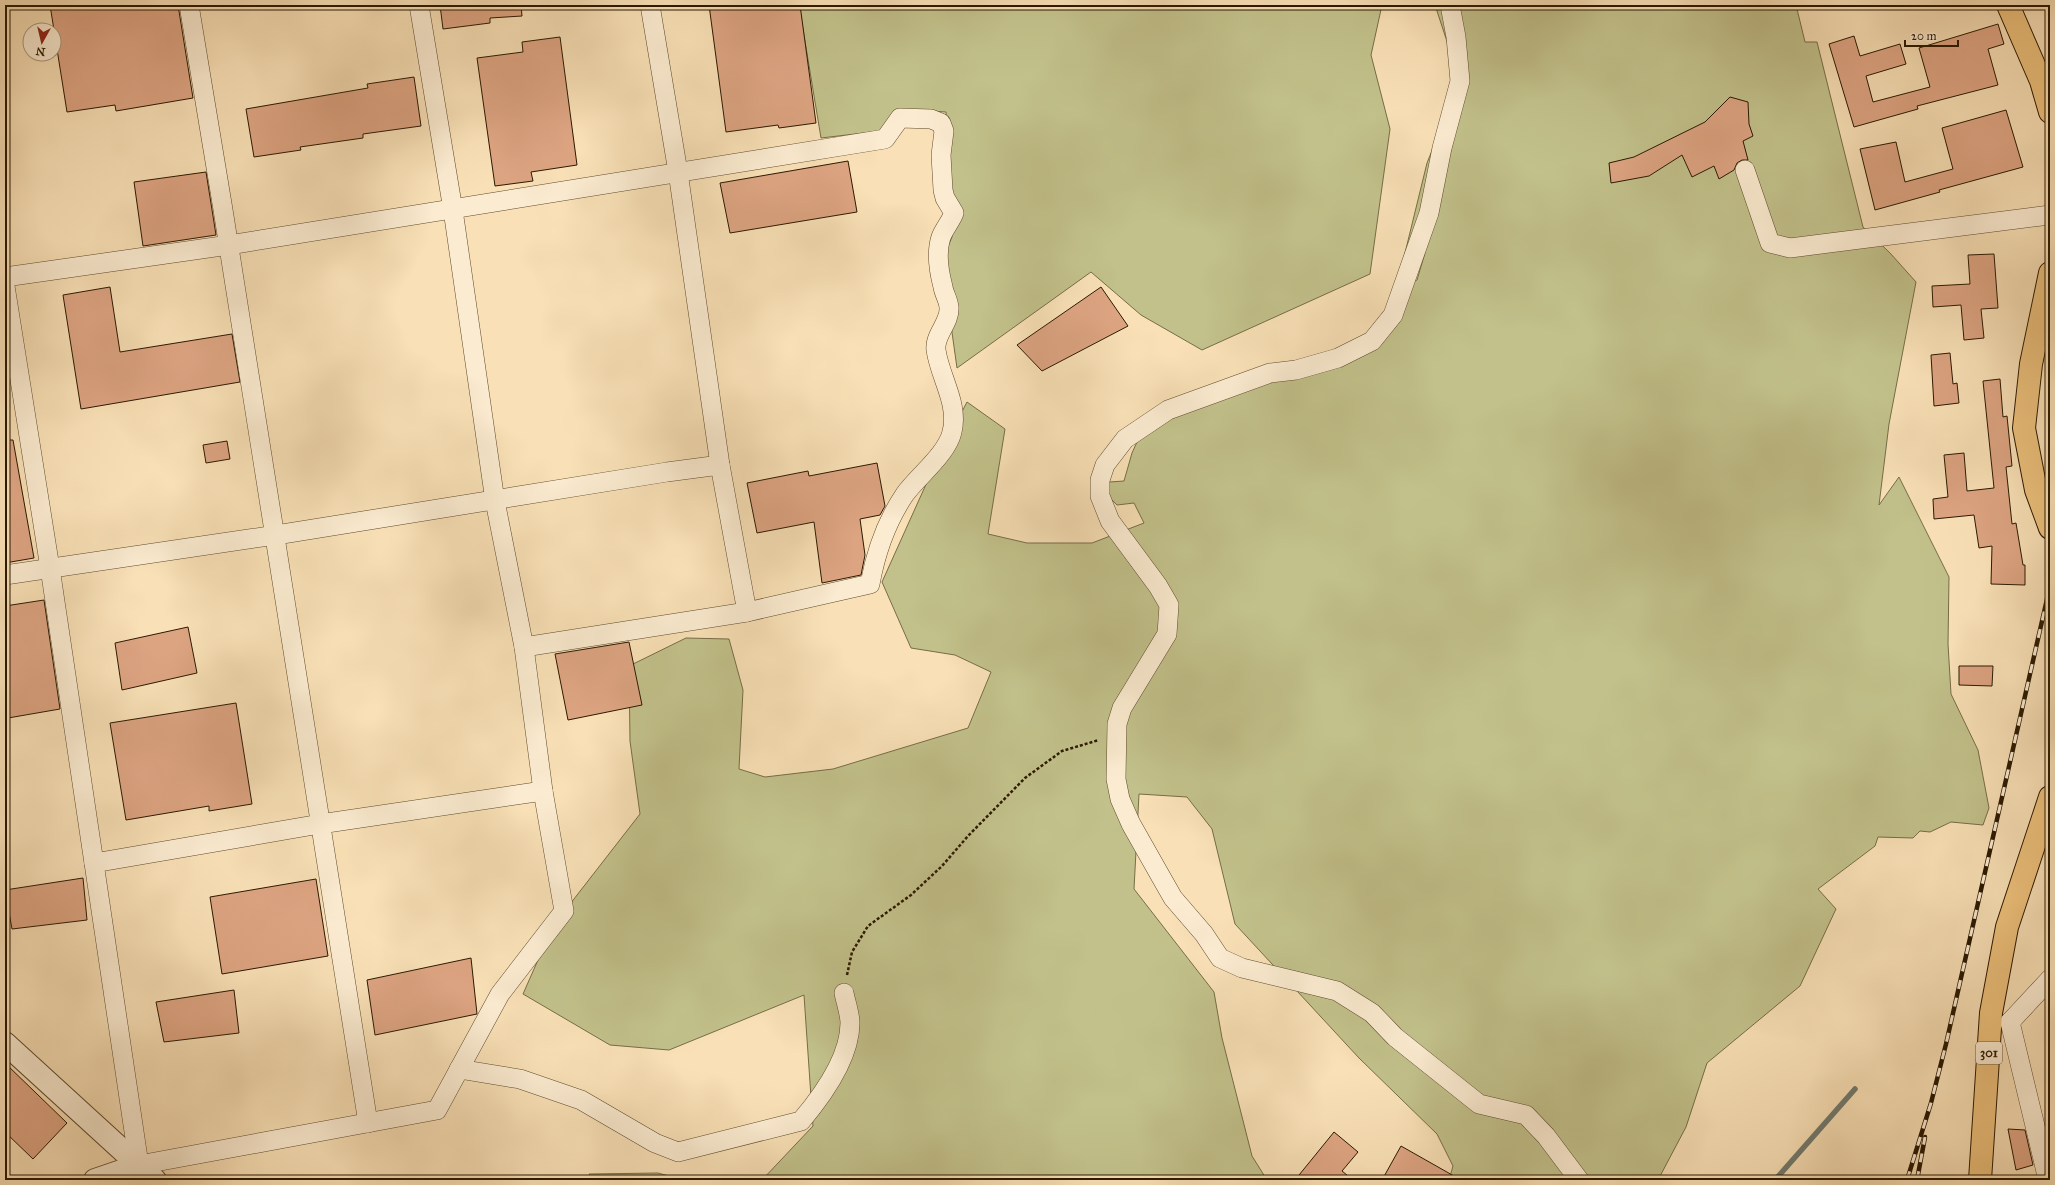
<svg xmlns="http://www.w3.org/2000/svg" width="2055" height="1185" font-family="'IM FELL Great Primer',serif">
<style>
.green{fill:#c2c18b;stroke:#766d46}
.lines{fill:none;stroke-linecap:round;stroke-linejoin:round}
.stream{stroke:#727a6f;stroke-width:5.5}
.building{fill:#dda482;stroke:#2b1901}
.minor-casing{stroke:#5e4b2e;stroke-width:20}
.tertiary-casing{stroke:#5e4b2e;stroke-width:24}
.trunk-casing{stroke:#2b1901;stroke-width:24}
.path{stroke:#2b1901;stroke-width:2.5;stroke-dasharray:3 2;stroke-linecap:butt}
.minor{stroke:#fbebd0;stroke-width:19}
.tertiary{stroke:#fbebd0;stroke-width:22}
.trunk{stroke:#ecc07b;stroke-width:22}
.rail-casing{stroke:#2b1901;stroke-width:4.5}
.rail{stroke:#fbebd0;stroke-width:3;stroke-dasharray:9;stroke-linecap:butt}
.labels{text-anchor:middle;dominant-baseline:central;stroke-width:3;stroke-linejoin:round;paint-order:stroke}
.shield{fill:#fbebd0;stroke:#69583f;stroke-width:1}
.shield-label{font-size:13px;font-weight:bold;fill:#2b1901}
</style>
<rect width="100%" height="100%" fill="#f9e0b6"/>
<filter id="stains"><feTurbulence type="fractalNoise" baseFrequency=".005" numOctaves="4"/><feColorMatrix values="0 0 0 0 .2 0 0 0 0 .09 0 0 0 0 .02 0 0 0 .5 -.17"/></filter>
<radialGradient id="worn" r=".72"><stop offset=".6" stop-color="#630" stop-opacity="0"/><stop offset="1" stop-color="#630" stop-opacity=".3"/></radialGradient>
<g class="green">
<polygon points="799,5 1382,5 1371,55 1390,129 1370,274 1202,350 1141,315 1091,272 957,368 942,261 952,237 946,112 900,109 880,131 821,138"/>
<polygon points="1435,5 1790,5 1797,9 1805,42 1817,42 1863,227 1890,253 1916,282 1889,424 1879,505 1899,477 1949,577 1948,644 1951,694 1978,750 1989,808 1983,825 1951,822 1930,832 1920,831 1913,838 1878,837 1875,846 1818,889 1836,909 1800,986 1707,1063 1686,1127 1658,1180 1449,1180 1453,1166 1437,1134 1359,1058 1235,924 1212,829 1187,797 1139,794 1134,889 1214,992 1222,1038 1252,1156 1267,1180 762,1180 813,1126 804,995 669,1050 610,1045 523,994 553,926 640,814 630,741 629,666 686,638 729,639 743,690 739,769 765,777 833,769 968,728 991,672 955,655 911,648 882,582 937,460 967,402 1005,429 988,534 1027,543 1092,543 1144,523 1134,503 1117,505 1095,483 1124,481 1132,453 1142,431 1221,394 1344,362 1404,286 1417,280 1425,253 1404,257 1427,163 1460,81"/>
<polygon points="658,1173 683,1180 592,1180 589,1174"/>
</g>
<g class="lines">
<polyline class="stream" points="1775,1180 1855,1089"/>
</g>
<g class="building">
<polygon points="50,5 178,5 193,98 116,111 115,105 67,112"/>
<polygon points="440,5 521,5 522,16 490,18 490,23 443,29"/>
<polygon points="709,5 800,5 816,123 779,128 778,125 726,132"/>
<polygon points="1998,24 2004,44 1988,49 1998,85 1917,106 1918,109 1854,127 1829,44 1854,36 1860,56 1900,44 1906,64 1866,76 1873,102 1930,87 1919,48"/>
<polygon points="560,37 577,165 531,172 533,181 495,186 477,58 523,52 522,42"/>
<polygon points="414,77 421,126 363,134 363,138 300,147 301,150 254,157 246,109 368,88 367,84"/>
<polygon points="1730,97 1748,102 1749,124 1753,136 1743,141 1748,160 1742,160 1737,163 1734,170 1719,179 1714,166 1692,177 1682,155 1649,176 1611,183 1609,163 1634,157 1705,122"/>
<polygon points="2006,110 2023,167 1939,190 1940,192 1875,210 1860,149 1896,142 1905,182 1953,169 1942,128"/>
<polygon points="848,161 857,212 730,233 720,183"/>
<polygon points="206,172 216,235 143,246 134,182"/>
<polygon points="1994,254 1998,308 1981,309 1984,338 1964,340 1961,305 1933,307 1932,286 1970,284 1968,255"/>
<polygon points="110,287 120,352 232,334 240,382 81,409 63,295"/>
<polygon points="1101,287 1128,326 1042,371 1017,345"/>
<polygon points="1950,353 1953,384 1957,383 1959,403 1934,406 1931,355"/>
<polygon points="2000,379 2003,417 2007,416 2012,466 2006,467 2012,524 2016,523 2023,565 2025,565 2025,585 1991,584 1992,546 1979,548 1974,515 1934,519 1933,499 1948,497 1944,455 1964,453 1967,491 1994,488 1983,381"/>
<polygon points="5,440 13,440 34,558 5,563"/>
<polygon points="227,441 230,459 206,463 203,445"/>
<polygon points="877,463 885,506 880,515 860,519 865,555 861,575 822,583 814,522 757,533 747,483 808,471 809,476"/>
<polygon points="44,600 60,709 8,718 5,704 5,606"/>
<polygon points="188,627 197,673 122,690 115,643"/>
<polygon points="629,642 642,705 568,720 555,654"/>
<polygon points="1959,666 1993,666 1992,686 1959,685"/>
<polygon points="236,703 252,804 209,811 209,806 126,820 110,723"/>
<polygon points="83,878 87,920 12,929 5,890"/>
<polygon points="316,879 328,956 222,974 210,897"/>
<polygon points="471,958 477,1014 375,1035 367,980"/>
<polygon points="234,990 239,1033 164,1042 156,1002"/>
<polygon points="5,1063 67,1123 33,1159 5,1132"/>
<polygon points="2008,1129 2025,1130 2033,1165 2016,1170"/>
<polygon points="1334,1132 1358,1152 1342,1171 1353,1180 1295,1180"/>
<polygon points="1401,1146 1461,1180 1382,1180"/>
</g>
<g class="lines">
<g class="minor-casing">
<g id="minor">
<path d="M189,5C252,377 308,750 368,1123"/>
<polyline points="650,5 678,172 720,465 747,612"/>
<polyline points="1450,5 1456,37 1460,81 1442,148 1429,213 1393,315 1372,341 1338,358 1296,370 1270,373 1168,410 1125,439 1105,465 1100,480 1100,496 1110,521 1158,586 1169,605 1167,634 1122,708 1117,724 1116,779 1120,799 1131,824 1161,877 1173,898 1204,934 1220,958 1242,968 1337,991 1372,1013 1395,1037 1479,1104 1526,1115 1546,1136 1579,1180"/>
<polyline points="1745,170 1770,243 1790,248 2050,215"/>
<path d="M5,277L229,245L885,139L900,118L931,119L941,123L944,131L941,155L943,190L945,198L954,213C951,221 944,229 941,237C936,252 939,272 943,287C944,294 949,301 949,308C950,323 934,335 936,350C940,378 959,403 952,432C947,454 918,476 905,494C886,522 876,551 870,584L747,612L524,647"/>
<polyline points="5,286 50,568 139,1165 437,1110 500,994 564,911 543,791 524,647 495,501 453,210 419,5"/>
<polyline points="5,575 276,535 667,472 720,465"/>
<polyline points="94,863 320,824 543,791"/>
<polyline points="2010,1022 2048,1180"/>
<polyline points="2010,1022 2050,979"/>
<path d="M459,1069L520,1079L581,1100L655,1143L678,1152L801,1121C823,1095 850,1058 850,1023C850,1014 846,1003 844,993"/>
</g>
</g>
<g class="tertiary-casing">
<g id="tertiary">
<polyline points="5,1043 155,1180"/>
<polyline points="95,1180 139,1165"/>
</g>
</g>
<g class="trunk-casing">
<g id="trunk">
<polyline points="2008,5 2041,81 2050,112"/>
<polyline points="2050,273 2031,364 2024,428 2036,490 2050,528"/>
<polyline points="1980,1180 1991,1013 2007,927 2050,797"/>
</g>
</g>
<polyline class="path" points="847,975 852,952 868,926 911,895 942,866 968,836 1025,778 1062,751 1099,740"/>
<use href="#minor" class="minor"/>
<use href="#tertiary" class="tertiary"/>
<use href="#trunk" class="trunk"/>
<g class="rail-casing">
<g id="rail">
<polyline points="1907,1180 1931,1103 1946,1044 2050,586"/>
<polyline points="1917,1180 1925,1137"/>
</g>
</g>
<use href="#rail" class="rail"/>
</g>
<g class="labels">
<rect class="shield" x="1976" y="1042" width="26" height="22" rx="3"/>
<g class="shield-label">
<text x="1989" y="1053">301</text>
</g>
</g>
<rect width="2055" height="1185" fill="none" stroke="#f9e0b6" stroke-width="20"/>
<rect x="6" y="6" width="2043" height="1173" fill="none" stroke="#2b1901" stroke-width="2"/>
<rect x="10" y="10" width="2035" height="1165" fill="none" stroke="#2b1901"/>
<g transform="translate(42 42) rotate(188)"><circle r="19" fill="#fbebd0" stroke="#a8977d"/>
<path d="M0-3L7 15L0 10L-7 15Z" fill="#8f2418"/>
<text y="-6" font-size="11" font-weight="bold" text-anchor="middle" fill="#2b1901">N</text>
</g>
<path d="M1905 40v6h53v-6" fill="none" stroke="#2b1901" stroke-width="2"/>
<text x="1911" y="40" font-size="12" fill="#2b1901" stroke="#fbebd0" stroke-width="3" paint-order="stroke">20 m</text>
<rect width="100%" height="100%" filter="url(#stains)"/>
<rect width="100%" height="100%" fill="url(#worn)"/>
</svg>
